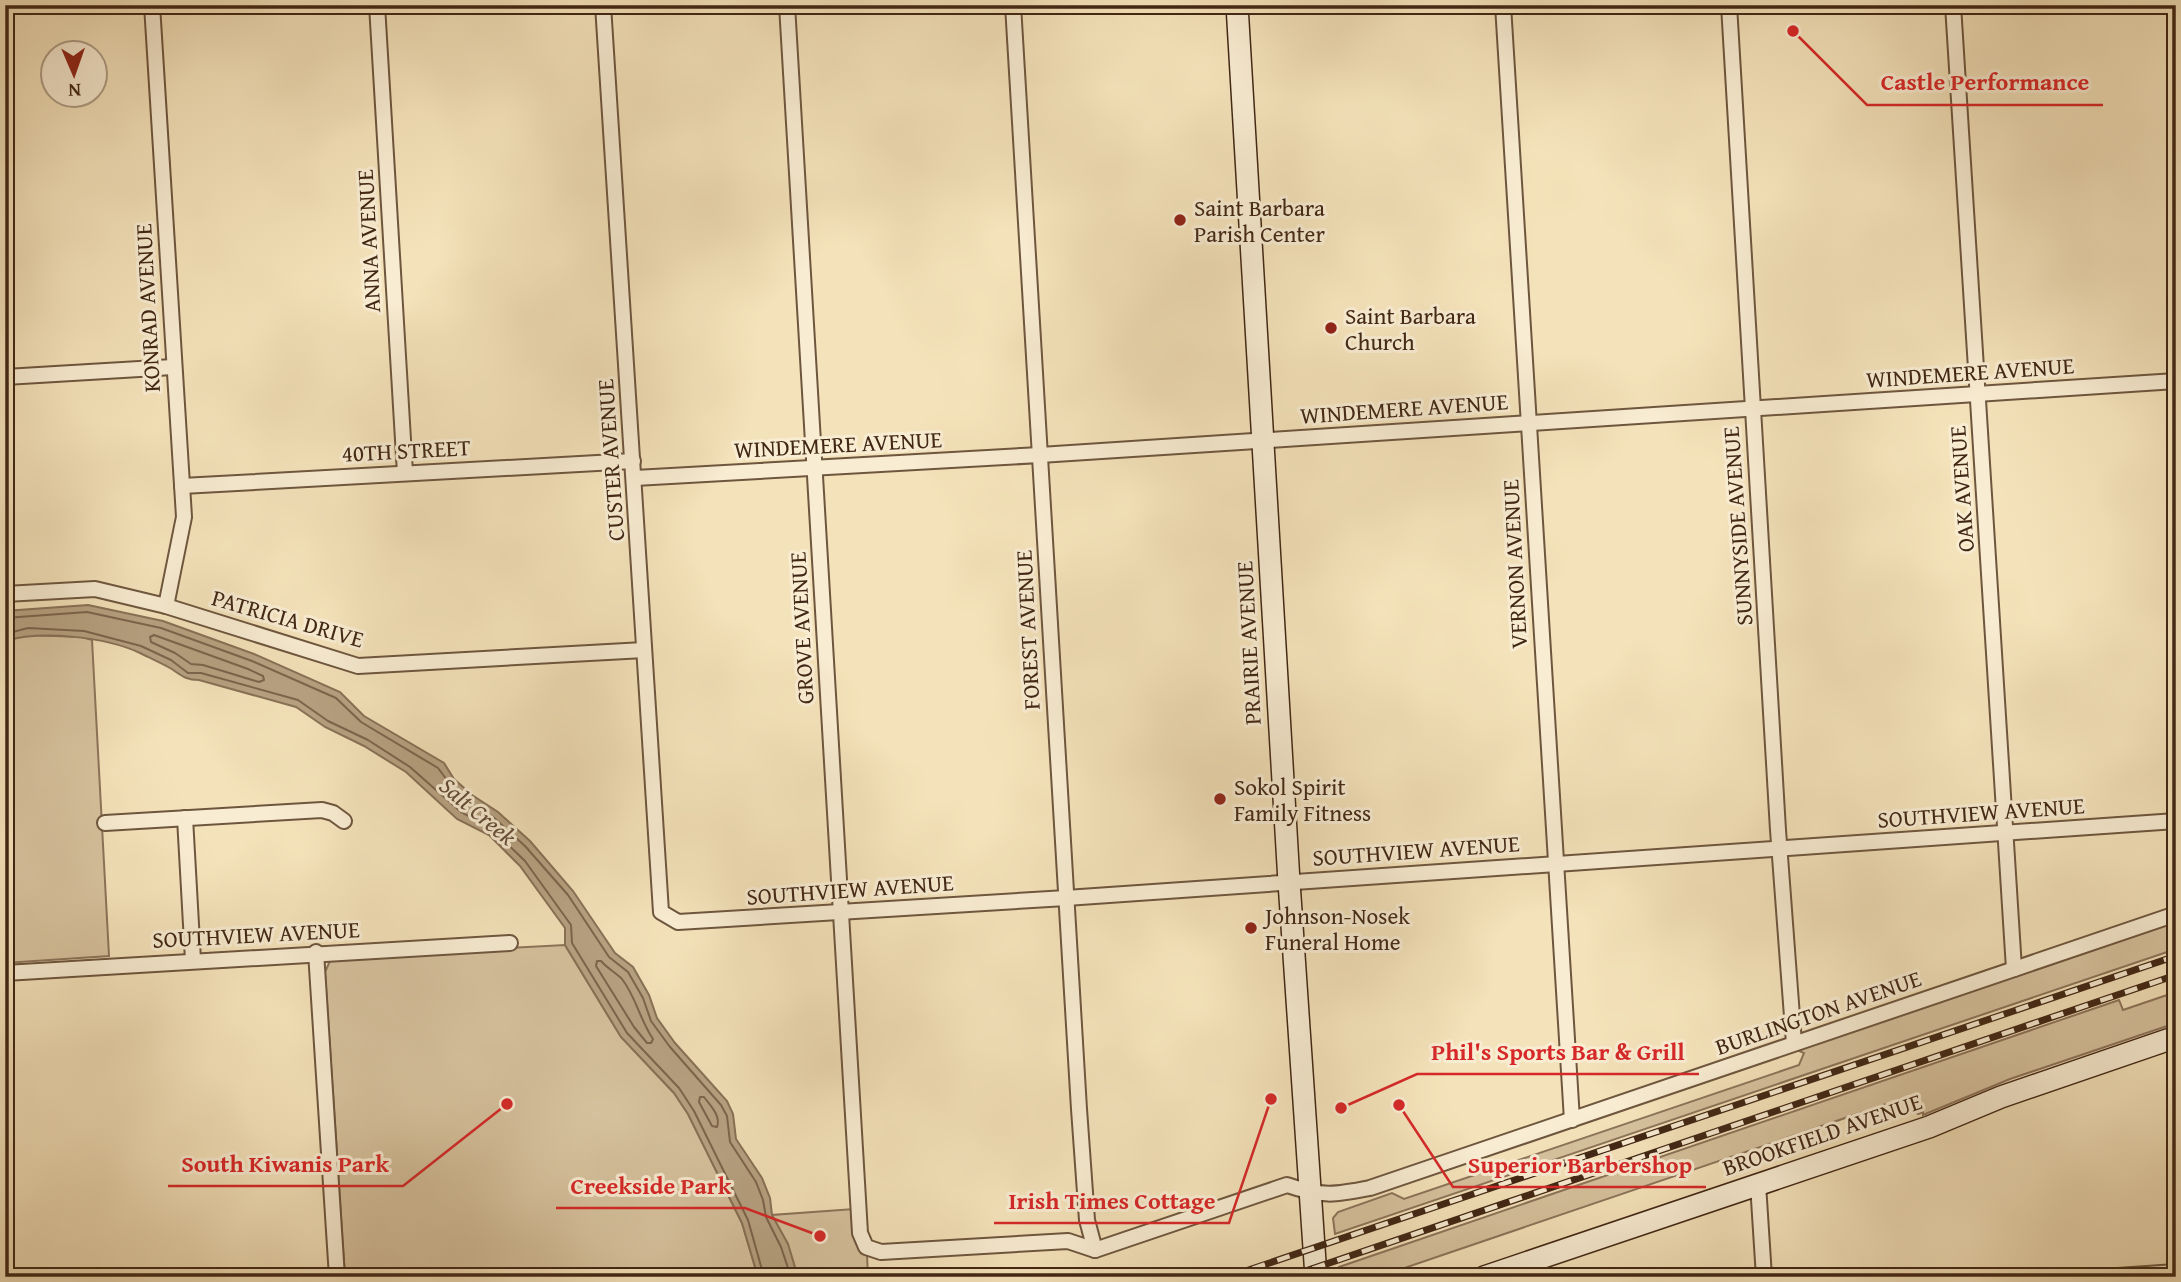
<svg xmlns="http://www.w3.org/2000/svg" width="2181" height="1282" font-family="'Gentium Book Plus',serif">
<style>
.green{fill:#d6c29e;stroke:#8c745a;stroke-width:2}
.water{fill:#b7a282;stroke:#887156;stroke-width:2}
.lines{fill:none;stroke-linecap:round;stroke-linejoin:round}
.shore{stroke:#7c644c;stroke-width:2}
.street-casing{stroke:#6e563e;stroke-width:18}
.secondary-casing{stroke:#412715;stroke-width:24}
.street{stroke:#f8ecd2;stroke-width:14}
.secondary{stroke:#f8ecd2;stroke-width:21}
.rail-casing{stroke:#412715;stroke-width:7}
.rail{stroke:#f8ecd2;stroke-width:4.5;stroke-dasharray:13;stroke-linecap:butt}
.poi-dot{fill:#8f2418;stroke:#f8ecd2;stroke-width:2.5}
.labels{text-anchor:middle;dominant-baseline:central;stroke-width:6;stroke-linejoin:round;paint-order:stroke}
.poi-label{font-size:23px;fill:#412715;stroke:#f8ecd2;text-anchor:start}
.street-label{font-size:23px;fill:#412715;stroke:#f8ecd2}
.water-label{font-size:24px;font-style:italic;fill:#644c36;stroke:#f8ecd2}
.leader{fill:none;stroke:#d62828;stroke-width:2.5}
.callout-dot{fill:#d62828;stroke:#f8ecd2;stroke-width:2.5}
.callout-label{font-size:24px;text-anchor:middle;font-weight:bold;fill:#d62828;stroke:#f8ecd2;stroke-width:6;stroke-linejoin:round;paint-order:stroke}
</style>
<rect width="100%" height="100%" fill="#f4e2ba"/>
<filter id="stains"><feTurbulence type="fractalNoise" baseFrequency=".00286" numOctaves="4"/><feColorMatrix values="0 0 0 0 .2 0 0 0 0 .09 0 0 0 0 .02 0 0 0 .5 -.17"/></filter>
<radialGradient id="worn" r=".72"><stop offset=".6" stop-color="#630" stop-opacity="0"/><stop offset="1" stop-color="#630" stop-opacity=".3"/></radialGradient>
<g class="green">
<polygon points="28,635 82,637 92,640 109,956 5,963 5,641"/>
<polygon points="2176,922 2176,949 1335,1234 1333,1218 1338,1212 1392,1193 1404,1199 1799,1065 1804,1053 1799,1051 1801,1049"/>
<polygon points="565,945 621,1037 674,1093 688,1114 742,1223 758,1277 345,1277 325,972 330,961 335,957"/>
<polygon points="2176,992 2176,1023 2010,1079 1923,1115 1923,1112 1918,1114 1901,1099 1378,1277 1340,1277 1339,1267 2119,1000 2123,1010"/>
<polygon points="854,1209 867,1254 868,1277 798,1277 772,1215"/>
</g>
<path class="water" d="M88,605L163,621L254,654L340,692L364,716L444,763L454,779L472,795L498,812L530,841L573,891L615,953L633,967L649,995L657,1018L675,1043L727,1101L733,1114L736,1139L762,1178L770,1198L772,1215L788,1244L798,1277H758L742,1223L688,1114L674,1093L621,1037L565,945V928L520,866L489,835L457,819L406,772L364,746L325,727L296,707L199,680C185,680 181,675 170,668C163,664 148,657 140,653C106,637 42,630 5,641V611Z"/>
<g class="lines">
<g class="shore">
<polyline points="5,618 87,612 161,628 252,661 336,698 361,722 438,768 450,784 468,801 493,817 525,846 568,895 609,957 628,972 643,998 651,1021 670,1047 721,1105 727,1116 730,1142 756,1182 763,1200 766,1217 781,1247 791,1277"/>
<polyline points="5,634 28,628 84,631 141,646 171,660 188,673 201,673 298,700 328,721 368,740 410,767 461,812 493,830 525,861 571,925 572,943 627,1033 679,1088 694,1111 748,1220 764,1277"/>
<polygon points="154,635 248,669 263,676 264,680 259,682 203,665 191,664 175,653 151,642 150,637"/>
<path d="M597,961H601C607,968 616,973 622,979C636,997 640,1020 653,1039L651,1043H647L634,1027L596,966Z"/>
<path d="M700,1097H704C711,1106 721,1116 717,1127L712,1126L699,1102Z"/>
</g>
<g class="street-casing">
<g id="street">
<polyline points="152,5 184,517 166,606"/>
<polyline points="377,5 405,473"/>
<polyline points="603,5 661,912 678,922 1066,898 2176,821"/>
<path d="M787,5L860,1233L866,1247L881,1252L1068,1241L1095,1250L1287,1185C1322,1197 1335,1195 1370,1188L2176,914"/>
<polyline points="1013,5 1079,1109 1087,1220 1095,1250"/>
<polyline points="1503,5 1572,1120"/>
<polyline points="1729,5 1778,830 1794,1043"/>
<polyline points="1953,5 2014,969"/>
<polyline points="5,377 173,367"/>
<polyline points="635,478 1040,455 2176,381"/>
<polyline points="182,486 633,461"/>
<polyline points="5,594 95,589 166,606 358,666 644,650"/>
<polyline points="185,818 193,960"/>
<polyline points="105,823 322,810 333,813 344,821"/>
<polyline points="316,952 337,1277"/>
<polyline points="5,973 510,943"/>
<polyline points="1758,1184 1764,1277"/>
<polyline points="2103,1277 2176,1272"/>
</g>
</g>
<g class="secondary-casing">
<g id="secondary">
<polyline points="1237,5 1289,882 1316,1277"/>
<polyline points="1484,1277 1929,1127 2001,1097 2176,1037"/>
</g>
</g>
<use href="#street" class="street"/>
<use href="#secondary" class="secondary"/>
<g class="rail-casing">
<g id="rail">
<polyline points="1228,1277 2176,956"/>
<polyline points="1288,1277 2176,975"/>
</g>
</g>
<use href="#rail" class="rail"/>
</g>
<g class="poi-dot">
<circle cx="1180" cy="220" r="7"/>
<circle cx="1331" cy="328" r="7"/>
<circle cx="1220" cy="799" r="7"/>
<circle cx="1251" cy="928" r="7"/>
</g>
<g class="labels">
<g class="poi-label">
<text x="1194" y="207">Saint Barbara<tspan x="1194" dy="26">Parish Center</tspan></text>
<text x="1345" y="315">Saint Barbara<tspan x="1345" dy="26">Church</tspan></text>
<text x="1234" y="786">Sokol Spirit<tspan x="1234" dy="26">Family Fitness</tspan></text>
<text x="1265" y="915">Johnson-Nosek<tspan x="1265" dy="26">Funeral Home</tspan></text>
</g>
<g class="street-label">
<text transform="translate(368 241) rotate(-93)">ANNA AVENUE</text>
<text transform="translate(147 308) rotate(-93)">KONRAD AVENUE</text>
<text transform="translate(1970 372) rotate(-4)">WINDEMERE AVENUE</text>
<text transform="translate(1404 408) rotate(-4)">WINDEMERE AVENUE</text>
<text transform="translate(838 444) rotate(-3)">WINDEMERE AVENUE</text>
<text transform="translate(406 450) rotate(-3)">40TH STREET</text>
<text transform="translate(610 460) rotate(-94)">CUSTER AVENUE</text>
<text transform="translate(1961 489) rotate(-94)">OAK AVENUE</text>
<text transform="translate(1737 526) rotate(-94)">SUNNYSIDE AVENUE</text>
<text transform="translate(1514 564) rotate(-93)">VERNON AVENUE</text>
<text transform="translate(288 618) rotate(16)">PATRICIA DRIVE</text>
<text transform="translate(801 628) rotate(-93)">GROVE AVENUE</text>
<text transform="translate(1027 630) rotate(-93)">FOREST AVENUE</text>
<text transform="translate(1248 643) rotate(-93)">PRAIRIE AVENUE</text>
<text transform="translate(1981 812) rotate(-4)">SOUTHVIEW AVENUE</text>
<text transform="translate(1416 850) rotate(-4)">SOUTHVIEW AVENUE</text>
<text transform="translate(850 889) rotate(-4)">SOUTHVIEW AVENUE</text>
<text transform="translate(256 934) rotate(-3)">SOUTHVIEW AVENUE</text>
<text transform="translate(1818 1012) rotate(-19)">BURLINGTON AVENUE</text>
<text transform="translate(1822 1134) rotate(-19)">BROOKFIELD AVENUE</text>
</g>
<g class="water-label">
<text transform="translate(478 811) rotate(40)">Salt Creek</text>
</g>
</g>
<path class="leader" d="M1793 31L1867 105H2103M1341 1108L1417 1074H1699M507 1104L403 1186H168M1399 1105L1453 1187H1706M820 1236L745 1208H556M1271 1099L1229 1223H994"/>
<g class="callout-dot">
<circle cx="1793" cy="31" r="7"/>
<circle cx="1341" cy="1108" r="7"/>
<circle cx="507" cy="1104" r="7"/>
<circle cx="1399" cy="1105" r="7"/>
<circle cx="820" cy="1236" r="7"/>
<circle cx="1271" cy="1099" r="7"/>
</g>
<g class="callout-label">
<text x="1985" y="90">Castle Performance</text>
<text x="1558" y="1060">Phil's Sports Bar &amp; Grill</text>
<text x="285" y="1172">South Kiwanis Park</text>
<text x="1580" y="1173">Superior Barbershop</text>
<text x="651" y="1194">Creekside Park</text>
<text x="1112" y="1209">Irish Times Cottage</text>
</g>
<rect width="2181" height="1282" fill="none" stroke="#f4e2ba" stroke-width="28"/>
<rect x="7" y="7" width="2167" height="1268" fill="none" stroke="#412715" stroke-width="3.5"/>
<rect x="14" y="14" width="2153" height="1254" fill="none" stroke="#412715" stroke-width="2"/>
<g transform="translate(74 74) rotate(178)"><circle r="33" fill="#f8ecd2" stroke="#af9d86" stroke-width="2"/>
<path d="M0-5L12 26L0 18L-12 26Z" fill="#8f2418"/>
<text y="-10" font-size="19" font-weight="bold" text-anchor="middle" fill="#412715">N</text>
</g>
<rect width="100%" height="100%" filter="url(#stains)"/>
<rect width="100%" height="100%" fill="url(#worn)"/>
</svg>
